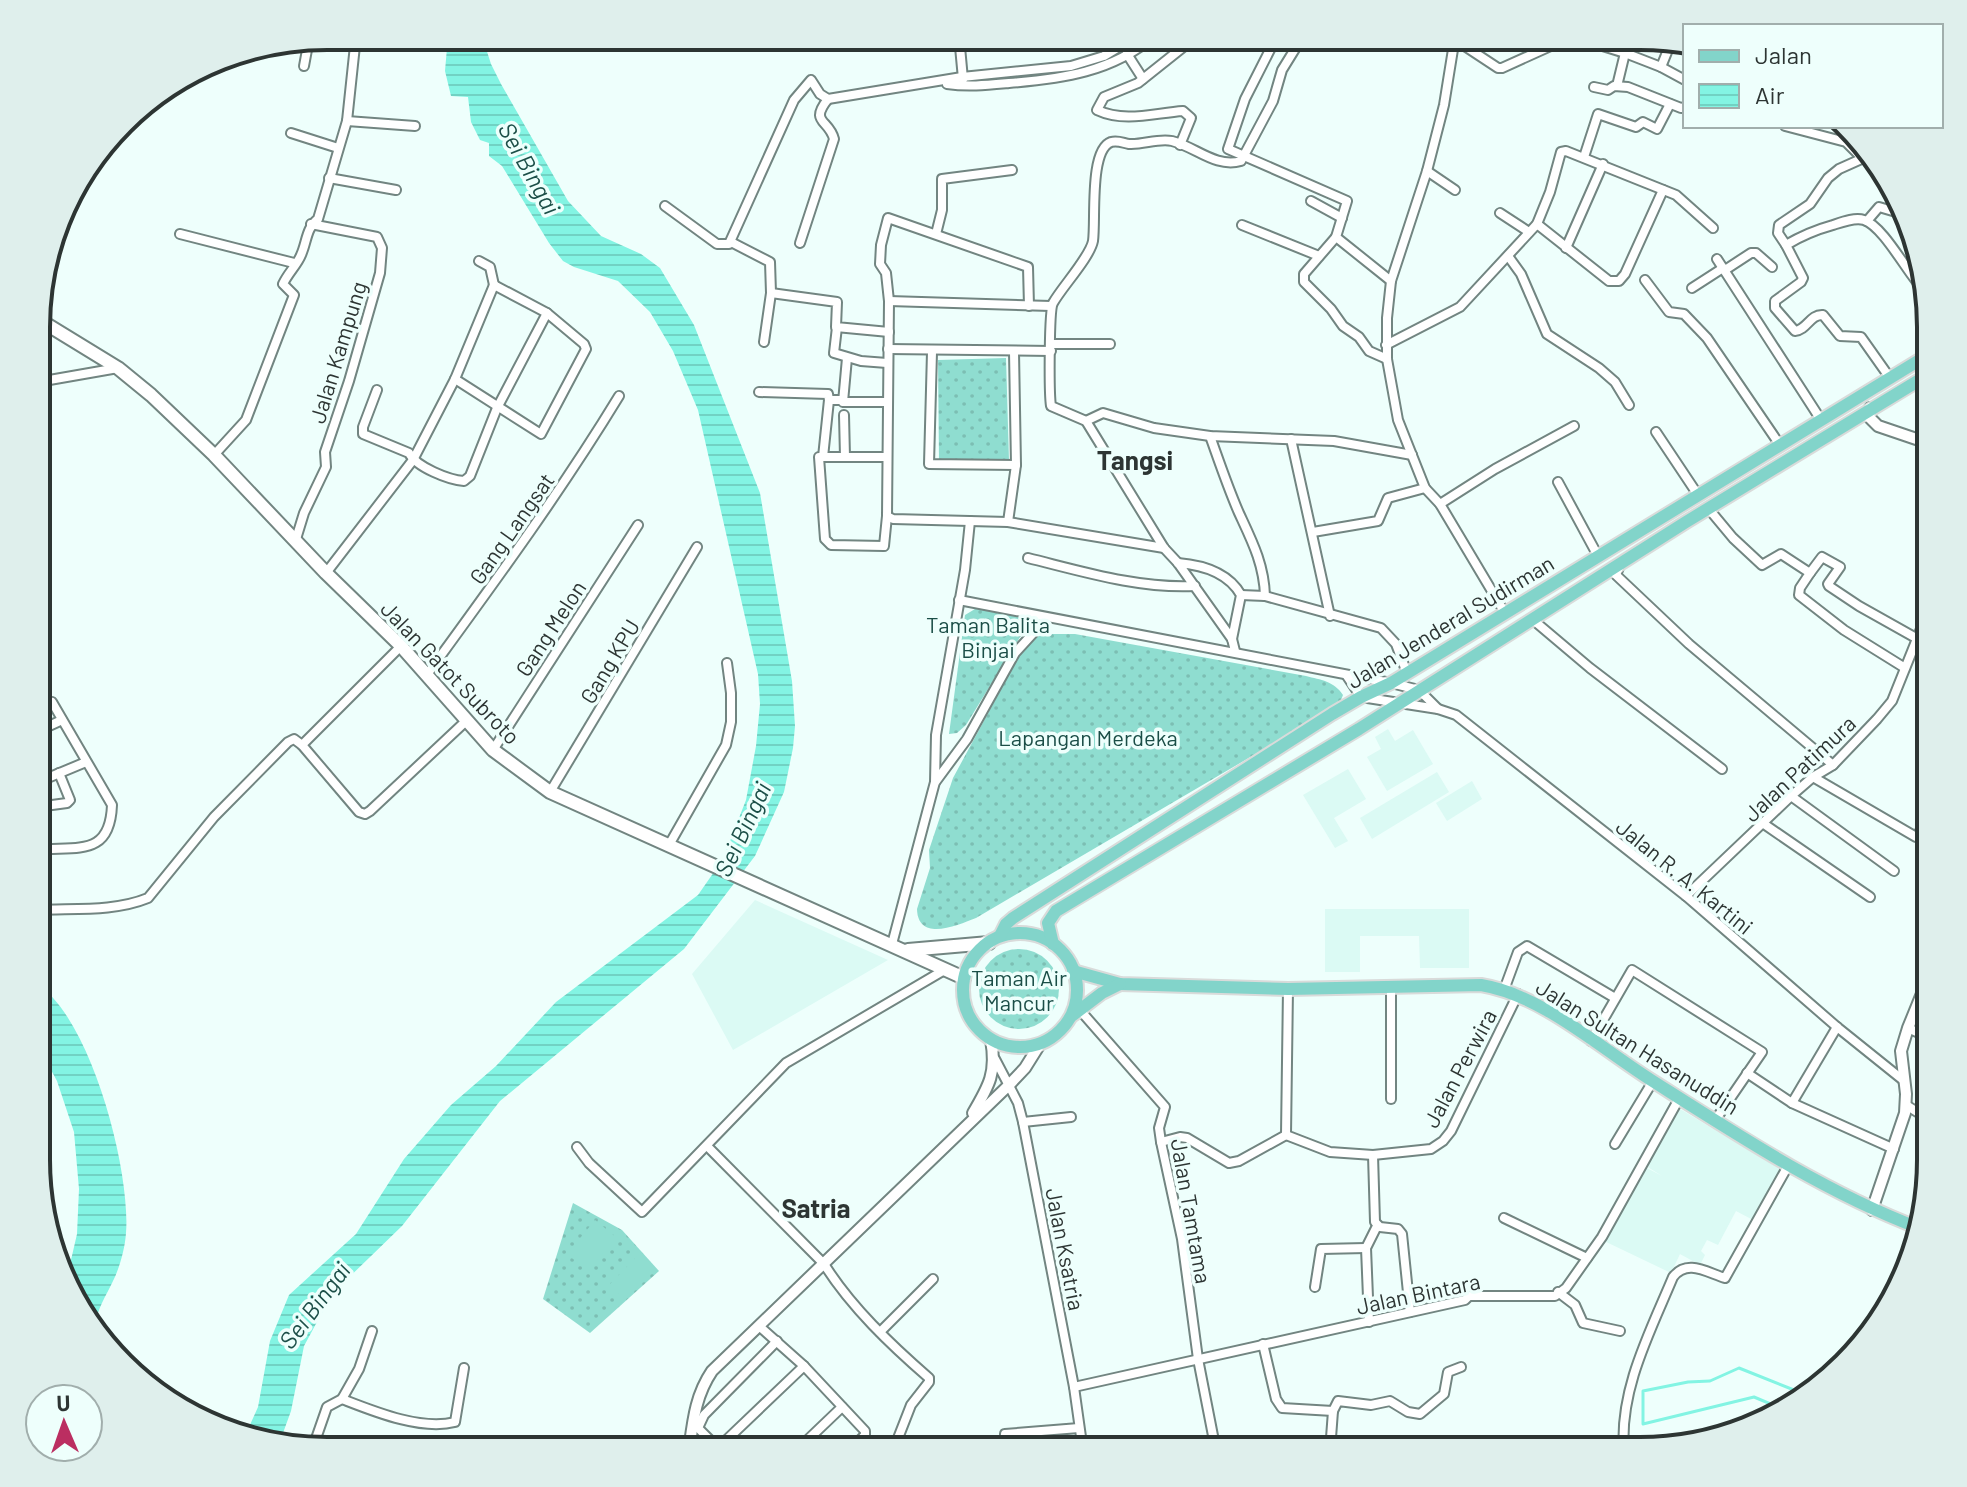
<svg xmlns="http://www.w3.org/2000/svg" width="1967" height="1487" font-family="Barlow,sans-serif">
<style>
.built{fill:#dbfaf4}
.grass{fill:url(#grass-dots)}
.garden{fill:#8fddd0}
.water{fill:url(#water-rules)}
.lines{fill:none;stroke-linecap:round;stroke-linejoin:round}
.stream{stroke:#83f4e3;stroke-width:3}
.minor-casing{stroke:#728581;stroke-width:12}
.tertiary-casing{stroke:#728581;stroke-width:14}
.secondary-casing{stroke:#728581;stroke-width:16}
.primary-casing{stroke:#d9dbda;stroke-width:16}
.minor{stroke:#fff;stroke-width:8}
.tertiary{stroke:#fff;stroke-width:10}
.secondary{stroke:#fff;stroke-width:12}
.primary{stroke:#82d4ca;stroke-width:12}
.labels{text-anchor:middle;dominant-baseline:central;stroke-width:7;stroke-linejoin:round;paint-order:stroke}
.street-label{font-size:22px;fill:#2d3533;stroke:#eefffc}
.park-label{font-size:22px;fill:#1b4e47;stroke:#eefffc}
.water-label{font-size:24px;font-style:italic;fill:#1c4f48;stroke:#eefffc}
.quarter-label{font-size:26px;font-weight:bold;fill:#2d3533;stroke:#eefffc}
.rim{fill:none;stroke:#2d3533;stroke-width:4}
</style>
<defs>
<pattern id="grass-dots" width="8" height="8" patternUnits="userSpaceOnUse" patternTransform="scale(2)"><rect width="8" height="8" fill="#8fddd0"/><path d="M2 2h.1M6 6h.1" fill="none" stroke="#7cbeb3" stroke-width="1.8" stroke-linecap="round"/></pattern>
<pattern id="water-rules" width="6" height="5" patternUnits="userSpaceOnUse" patternTransform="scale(2)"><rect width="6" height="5" fill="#83f4e3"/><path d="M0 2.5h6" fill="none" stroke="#71d2c3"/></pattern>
</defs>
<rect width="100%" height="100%" fill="#eefffc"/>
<g class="built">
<polygon points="1388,729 1395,741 1413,730 1433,764 1387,791 1367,757 1381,749 1375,737"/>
<polygon points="1348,769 1366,799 1334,818 1348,841 1335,848 1303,795"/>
<polygon points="1437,772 1449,792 1372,839 1360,818"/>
<polygon points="1472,781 1482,799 1447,821 1436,803"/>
<polygon points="755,900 888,960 733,1050 692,974"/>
<polygon points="1325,909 1469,909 1469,968 1420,968 1419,936 1360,936 1360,972 1325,972"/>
<polygon points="1680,1109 1780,1169 1753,1220 1736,1211 1718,1245 1707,1240 1701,1251 1705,1255 1700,1265 1680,1254 1671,1273 1602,1240 1645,1167 1662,1176 1643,1164"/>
<polygon points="1911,1240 1916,1242 1909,1272 1867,1338"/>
</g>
<g class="grass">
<polygon points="1006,358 1009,461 939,462 938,360"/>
<polygon points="983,608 1034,619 1039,624 1020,637 966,725 957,733 949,734 965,615 975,609"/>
<path d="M1041,634H1075L1306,676C1321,680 1334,681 1343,695L1339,705L976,918C958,925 918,943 917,909L930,868L929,850L953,778L1020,654L1034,638Z"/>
<circle cx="1019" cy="989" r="40"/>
<polygon points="573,1203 622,1230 659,1271 590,1333 543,1299"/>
</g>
<g class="garden">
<polygon points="595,1220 616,1237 588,1271 567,1254"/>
<polygon points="637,1256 653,1271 625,1300 609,1285"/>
</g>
<g class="water">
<polygon points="448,36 482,36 491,64 501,84 568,201 601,236 641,254 660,268 694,325 760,493 792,681 795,726 793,748 784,792 755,856 684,949 500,1101 402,1226 338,1288 325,1307 304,1346 291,1411 279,1444 240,1434 249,1427 258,1407 270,1341 289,1295 356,1234 404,1159 451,1105 496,1066 556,1002 698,895 723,859 746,800 756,746 760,704 758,674 698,410 673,351 650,312 618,281 574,267 563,261 549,243 502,166 489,156 489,143 480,140 471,122 468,97 451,96 445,71"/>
<path d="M37,984C91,1018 131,1171 126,1233C125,1248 120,1267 113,1281C106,1296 97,1309 95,1326L65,1286L77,1234L79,1189L74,1132L57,1081L37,1044Z"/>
</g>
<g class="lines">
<polyline class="stream" points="1783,1409 1754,1397 1643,1424 1643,1391 1688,1382 1710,1381 1739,1368 1804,1394"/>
<g class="minor-casing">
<g id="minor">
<polyline points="959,36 963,79"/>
<polyline points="1277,36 1245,99 1228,149 1347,201 1336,237 1391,281"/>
<polyline points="1455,37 1444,105 1427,171 1391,281 1387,318 1387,359 1398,420 1425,488 1440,504 1505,613"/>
<polyline points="1454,39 1498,68 1502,68 1566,39 1580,39 1625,53 1661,67 1685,80"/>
<polyline points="1127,54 1143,79"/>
<polyline points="304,66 309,39"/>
<polyline points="1661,67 1672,40"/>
<path d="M947,84C968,87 987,85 1009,83C1061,79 1113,72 1154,36"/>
<polyline points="1617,86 1625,53"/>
<polyline points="1594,87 1608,90 1614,86 1628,87 1681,108 1685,107"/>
<polyline points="347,121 415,126"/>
<polyline points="1785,126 1846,142 1862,158"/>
<polyline points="291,133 338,148"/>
<path d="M1180,145L1191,118L1183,111C1154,113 1125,123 1097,110L1104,97L1138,83L1197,36"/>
<path d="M1868,156L1839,169L1828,178L1810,204L1779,225L1778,233L1786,245C1801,236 1815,230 1833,225C1842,222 1855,217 1864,220C1883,226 1907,272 1922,288"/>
<polyline points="1584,157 1598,114 1636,127 1643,122 1657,129 1670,104"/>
<polyline points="1427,171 1455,190"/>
<polyline points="329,178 396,190"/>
<polyline points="1311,201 1342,218"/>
<polyline points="665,206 717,244 729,244 794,100 811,80 820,94 828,99 962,77 1071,66 1104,56 1137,36"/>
<polyline points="1500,213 1529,232"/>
<polyline points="1867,221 1879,207 1896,212 1902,205"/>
<polyline points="1537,224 1550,192 1561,152 1566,151 1676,195 1713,228"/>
<polyline points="1242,225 1319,256"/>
<polyline points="180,234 294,263"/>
<polyline points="936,234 942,210 942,179 1012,170"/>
<polyline points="1336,237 1304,274 1304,282 1331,309 1343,326 1359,337 1369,351 1387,359"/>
<polyline points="731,242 770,262 771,293 764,342"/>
<path d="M800,243L834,139C829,119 809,123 828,99"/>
<path d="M1786,245L1803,278L1801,282L1775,301V308L1795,331C1807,330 1810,314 1823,315L1840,336L1861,337L1890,378"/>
<polyline points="1566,248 1603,164"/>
<polyline points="1508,256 1521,274 1547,334 1599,368 1615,382 1629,405"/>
<polyline points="1717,259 1821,420"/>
<polyline points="479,261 490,267 494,285"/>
<polyline points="1725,270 1751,253 1756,253 1772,267"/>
<polyline points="1645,280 1669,312 1684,314 1707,338 1780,445"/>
<polyline points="1692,288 1723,268"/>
<polyline points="771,293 837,302 836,327 889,332"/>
<polyline points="889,301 1051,306"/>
<polyline points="1029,306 1028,267 888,218 881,245 880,264 886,273 889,301 887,516 893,519 1008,522 1164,548"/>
<polyline points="837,327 834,353 861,361 887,363"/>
<polyline points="1051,344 1110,344"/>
<polyline points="1386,345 1460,307 1537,224 1609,281 1619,281 1625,274 1663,190"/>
<polyline points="888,349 1051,351"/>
<polyline points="932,352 929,464 1016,465"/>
<polyline points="847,358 843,402 886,402"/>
<polyline points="455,379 541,434 586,349 584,344 547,313 494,285"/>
<polyline points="38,382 118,368"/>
<path d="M377,390L363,427V434L409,453C416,467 449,480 464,481L470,476L497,408L547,313"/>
<polyline points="759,392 828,394 829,400"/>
<polyline points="844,415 845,457"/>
<polyline points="1086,421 1103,413 1154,428 1210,436 1334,441 1412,455"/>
<polyline points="1656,432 1698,495"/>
<path d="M1210,436C1219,461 1228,488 1239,513C1252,541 1264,564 1265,596"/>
<polyline points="1291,439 1330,616"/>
<path d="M214,455L246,420L294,295L283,284C288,273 297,265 301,255C307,242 306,228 318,219L347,121L356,36"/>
<polyline points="823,457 829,400 843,400"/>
<polyline points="886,457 819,457 825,539 831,545 884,546 887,516"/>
<polyline points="1558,482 1598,556"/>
<polyline points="1440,504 1495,469 1574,426"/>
<polyline points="1708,508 1733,538 1762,565 1781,554 1810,573 1800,588 1799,595 1844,630 1905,668"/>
<polyline points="1008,522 1016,465 1014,352"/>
<polyline points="1313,532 1378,521 1388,498 1425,488"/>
<polyline points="296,539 304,513 326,467 325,452 349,381 380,273 382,248 377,237 311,224"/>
<path d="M1028,558C1081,571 1139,589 1195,586"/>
<path d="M1178,563C1203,565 1228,572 1241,595L1232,639"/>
<polyline points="1620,565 1616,575 1689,644 1833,765"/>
<polyline points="326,573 413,460 455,379 494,285"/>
<polyline points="1810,573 1822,557 1840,567 1828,584 1829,586 1859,606 1916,638"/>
<polyline points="1241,595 1265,596 1381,628 1396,644 1407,673"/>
<polyline points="959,600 1391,683 1419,690 1438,709"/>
<polyline points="1532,619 1590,668 1722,769"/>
<polyline points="401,646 302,745 359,812 365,814 370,811 465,722"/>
<path d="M1235,651L1232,639L1178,563L1164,548L1086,421L1051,406C1049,393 1049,310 1053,303C1062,287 1090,257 1093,241C1096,220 1089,150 1111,142C1118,140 1123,143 1129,144C1143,145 1158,138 1172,141C1196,147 1215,168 1241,161L1273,101L1282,70L1303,36"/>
<path d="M426,676C493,584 560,493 619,396"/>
<polyline points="1347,676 1361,697 1438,709 1456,715 1686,896 1837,1027 1903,1080"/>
<polyline points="38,731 62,720"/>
<polyline points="493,750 638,525"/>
<polyline points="1813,777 1916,837 1921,830 1931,832"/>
<polyline points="936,781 967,739 1015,653 1047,618"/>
<polyline points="38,782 86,762"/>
<polyline points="550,792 697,547"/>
<polyline points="1791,796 1894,871"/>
<polyline points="37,807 67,803 70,800 59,773"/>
<polyline points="1764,824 1870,897"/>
<polyline points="669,845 726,745 731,722 731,693 727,663"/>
<path d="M37,850C78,846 110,857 112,805L52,702"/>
<polyline points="1686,896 1791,796 1813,777 1833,765 1877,719 1892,701 1931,604"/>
<path d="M37,910C73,908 114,912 148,898L214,817L288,742L294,739L302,745"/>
<polyline points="892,944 935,782 936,735 965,570 970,521"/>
<polyline points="1288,989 1286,1135 1330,1152 1373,1155 1431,1149 1443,1141 1451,1131 1518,994"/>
<polyline points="1504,990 1518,952 1527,946 1615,998"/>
<polyline points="1079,1009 1165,1107 1159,1128 1161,1142 1182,1239 1198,1359 1216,1451"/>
<polyline points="1908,1028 1930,1038"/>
<polyline points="1591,1041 1632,970 1762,1052 1716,1119"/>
<polyline points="995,1059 1018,1103 1023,1122 1074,1387 1083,1451"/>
<polyline points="1747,1073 1792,1103 1894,1149"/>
<polyline points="1391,1099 1391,988"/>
<polyline points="1792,1103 1837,1027"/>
<polyline points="1906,1105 1930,1120"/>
<polyline points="1023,1122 1071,1117"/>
<polyline points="1161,1142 1180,1137 1187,1138 1229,1163 1239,1161 1286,1135"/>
<polyline points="1615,1144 1653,1081"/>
<polyline points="577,1147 589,1163 642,1212 786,1063 946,969"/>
<path d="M708,1147L824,1264C851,1307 891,1345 929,1378V1382L911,1405L893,1451"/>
<polyline points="1373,1155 1375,1222 1380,1227 1398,1229 1402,1234 1410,1312"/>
<polyline points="1504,1218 1587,1258"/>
<polyline points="1315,1287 1321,1249 1366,1248"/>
<polyline points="1558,1292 1575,1305 1583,1323 1620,1331"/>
<polyline points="1369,1322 1366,1248 1377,1226"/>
<polyline points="759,1326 804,1366 865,1431 865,1435 849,1451"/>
<polyline points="880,1332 933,1279"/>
<polyline points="777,1341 704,1415 698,1428 718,1448 804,1366"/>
<polyline points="1263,1344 1276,1399 1282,1408 1333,1411"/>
<polyline points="1074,1387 1465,1300 1469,1296 1555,1296 1566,1288 1602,1237 1680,1097"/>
<path d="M342,1399C373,1411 421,1431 455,1422L464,1368"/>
<polyline points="312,1450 327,1407 342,1399 359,1369 372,1331"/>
<polyline points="695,1451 718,1448 724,1451"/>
<polyline points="796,1451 842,1407"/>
<polyline points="1004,1451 1005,1434 1079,1428"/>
<polyline points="1330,1451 1333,1411 1338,1401 1371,1405 1390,1401 1408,1412 1420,1414 1444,1394 1448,1372 1461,1367"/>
<path d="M1624,1451C1619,1390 1650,1332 1673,1277C1687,1259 1706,1272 1725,1278L1789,1164"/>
</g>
</g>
<g class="tertiary-casing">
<g id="tertiary">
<polyline points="1870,408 1869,417 1878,426 1931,444"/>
<path d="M973,1113C989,1086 997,1072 991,1040"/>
<polyline points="1872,1210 1905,1113 1906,1094 1901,1051 1908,1028 1930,974"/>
<path d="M689,1451C693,1422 695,1396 712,1371L1009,1085L1025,1068L1040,1044"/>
</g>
</g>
<g class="secondary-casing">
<g id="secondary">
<polyline points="38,319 118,368 151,395 214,455 326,573 401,646 493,750 550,792 964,978"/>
<polyline points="908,950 989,943"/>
</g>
</g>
<g class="primary-casing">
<g id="primary">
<circle cx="1020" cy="990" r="57"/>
<polyline points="1000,936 1006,924 1013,918 1332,714 1361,697 1391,683 1931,353"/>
<polyline points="1053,944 1048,923 1056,911 1359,729 1686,522 1931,373"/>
<path d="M1073,971L1120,984L1288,989L1481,985C1542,995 1599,1047 1651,1080C1736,1134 1824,1192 1919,1228"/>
<polyline points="1073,1015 1102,993 1120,984"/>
</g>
</g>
<use href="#minor" class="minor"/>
<use href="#tertiary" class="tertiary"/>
<use href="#secondary" class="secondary"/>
<use href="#primary" class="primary"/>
</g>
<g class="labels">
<g class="street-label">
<text transform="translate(337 352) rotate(-73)">Jalan Kampung</text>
<text transform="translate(511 528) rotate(-55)">Gang Langsat</text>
<text transform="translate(1450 621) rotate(-31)">Jalan Jenderal Sudirman</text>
<text transform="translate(550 628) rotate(-57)">Gang Melon</text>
<text transform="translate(609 661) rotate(-59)">Gang KPU</text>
<text transform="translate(451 672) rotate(46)">Jalan Gatot Subroto</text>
<text transform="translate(1799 768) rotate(-43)">Jalan Patimura</text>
<text transform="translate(1685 876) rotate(39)">Jalan R. A. Kartini</text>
<text transform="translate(1638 1046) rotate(32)">Jalan Sultan Hasanuddin</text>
<text transform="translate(1459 1068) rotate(-62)">Jalan Perwira</text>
<text transform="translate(1192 1211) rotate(80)">Jalan Tamtama</text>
<text transform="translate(1066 1249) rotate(79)">Jalan Ksatria</text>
<text transform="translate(1418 1293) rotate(-12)">Jalan Bintara</text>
</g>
<g class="park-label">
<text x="988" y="624">Taman Balita<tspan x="988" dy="25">Binjai</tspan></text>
<text x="1088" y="737">Lapangan Merdeka</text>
<text x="1019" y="977">Taman Air<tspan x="1019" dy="25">Mancur</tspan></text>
</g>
<g class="water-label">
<text transform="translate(530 168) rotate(61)">Sei Bingai</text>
<text transform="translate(742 829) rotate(-65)">Sei Bingai</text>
<text transform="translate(314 1305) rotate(-53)">Sei Bingai</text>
</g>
<g class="quarter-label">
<text x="1135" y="459">Tangsi</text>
<text x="816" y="1207">Satria</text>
</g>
</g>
<path d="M0 0H1967V1487H0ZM327 50H1640A277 277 0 0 1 1917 327V1160A277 277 0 0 1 1640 1437H327A277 277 0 0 1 50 1160V327A277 277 0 0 1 327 50Z" fill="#dfefec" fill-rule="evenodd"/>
<path class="rim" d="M327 50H1640A277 277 0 0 1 1917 327V1160A277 277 0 0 1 1640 1437H327A277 277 0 0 1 50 1160V327A277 277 0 0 1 327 50Z"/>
<rect x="1683" y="24" width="260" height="104" fill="#eefffc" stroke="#a1aeac" stroke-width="2"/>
<rect x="1699" y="50" width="40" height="12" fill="#82d4ca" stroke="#a1aeac" stroke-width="2"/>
<text x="1755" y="64" font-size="24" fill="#2d3533">Jalan</text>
<rect x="1699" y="84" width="40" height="24" fill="url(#water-rules)" stroke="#a1aeac" stroke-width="2"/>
<text x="1755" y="104" font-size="24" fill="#2d3533">Air</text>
<g transform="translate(64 1423) rotate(358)"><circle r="38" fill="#eefffc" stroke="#a1aeac" stroke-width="2"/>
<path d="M0-6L14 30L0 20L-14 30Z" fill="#bb2e61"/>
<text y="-12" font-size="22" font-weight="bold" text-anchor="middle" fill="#2d3533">U</text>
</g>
</svg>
